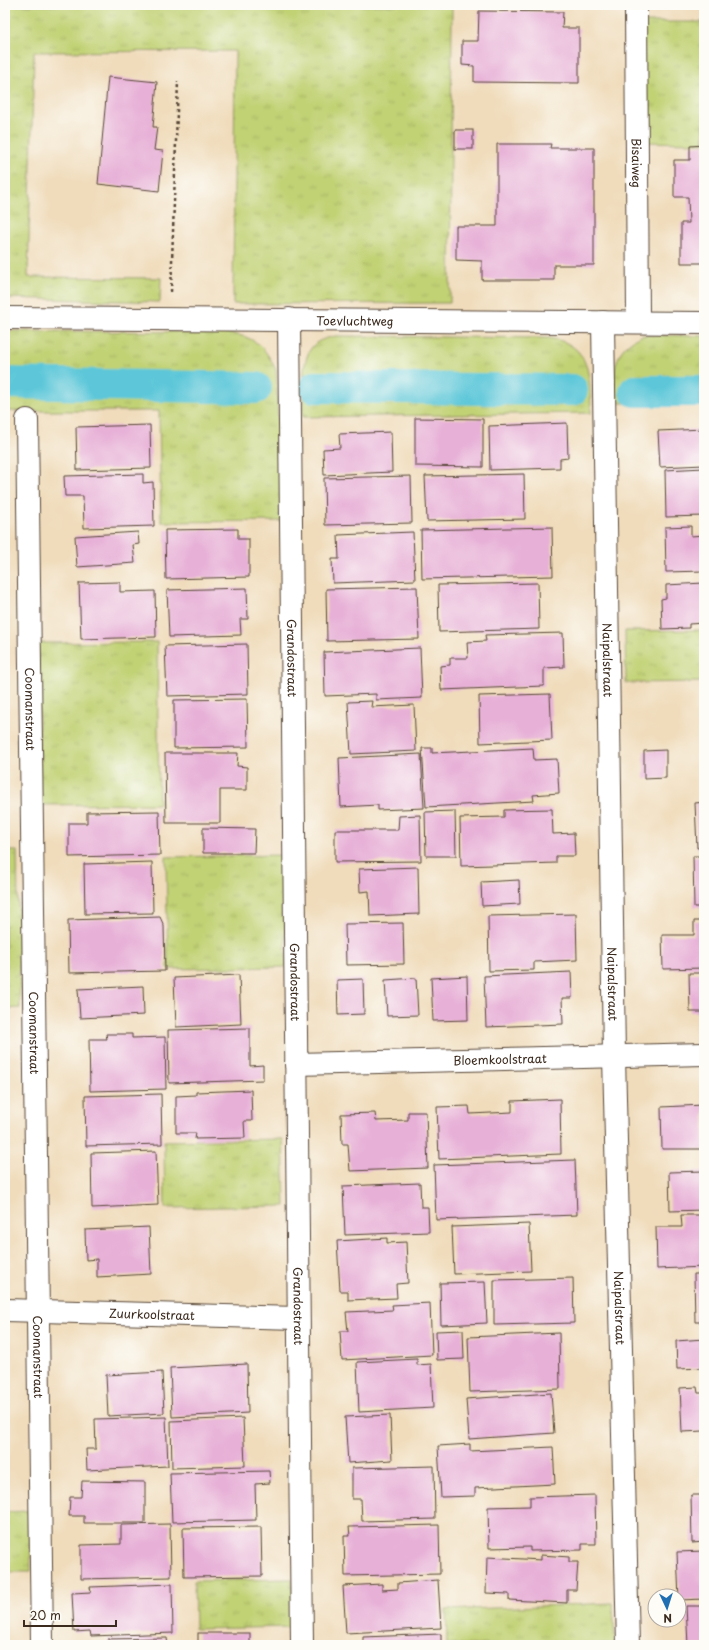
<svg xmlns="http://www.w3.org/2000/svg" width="709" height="1650" font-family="'Playpen Sans',sans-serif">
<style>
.grass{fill:url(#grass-tufts);stroke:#7e7e49}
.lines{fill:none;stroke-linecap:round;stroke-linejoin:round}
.canal{stroke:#5dc7d9;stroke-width:32}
.building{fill:#e7b0d7}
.minor-casing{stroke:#564536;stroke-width:24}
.path{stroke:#564536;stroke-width:2.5;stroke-dasharray:3 3;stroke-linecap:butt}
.minor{stroke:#fff;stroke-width:22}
.labels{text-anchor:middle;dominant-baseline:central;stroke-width:3.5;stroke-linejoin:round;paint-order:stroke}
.street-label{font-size:12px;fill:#3b2a1e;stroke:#fdfcf7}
</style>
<defs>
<pattern id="grass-tufts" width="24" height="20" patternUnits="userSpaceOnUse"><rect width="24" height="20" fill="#c1d274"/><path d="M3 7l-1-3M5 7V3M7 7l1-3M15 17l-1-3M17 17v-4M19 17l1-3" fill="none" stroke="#a7b464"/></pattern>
</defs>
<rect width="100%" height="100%" fill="#fdfcf7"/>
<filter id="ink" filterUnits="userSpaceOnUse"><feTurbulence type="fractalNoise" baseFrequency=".025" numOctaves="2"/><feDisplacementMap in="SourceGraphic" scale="8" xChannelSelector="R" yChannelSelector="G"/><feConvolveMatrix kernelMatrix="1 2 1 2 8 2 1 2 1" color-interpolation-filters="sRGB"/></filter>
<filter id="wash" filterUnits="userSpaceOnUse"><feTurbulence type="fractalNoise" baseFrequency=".012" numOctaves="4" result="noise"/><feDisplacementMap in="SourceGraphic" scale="16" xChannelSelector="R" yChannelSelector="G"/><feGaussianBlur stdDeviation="0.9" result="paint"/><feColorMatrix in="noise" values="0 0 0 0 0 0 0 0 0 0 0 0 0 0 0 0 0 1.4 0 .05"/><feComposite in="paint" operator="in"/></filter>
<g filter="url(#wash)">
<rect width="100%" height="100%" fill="#f0dcbb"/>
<g class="grass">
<polygon points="5,5 452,5 450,303 233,304 235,51 34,52 28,277 161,278 160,302 5,298"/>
<polygon points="637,22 704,22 704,143 636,142"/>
<path d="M5,331L220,332C252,336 262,341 276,370L282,521L161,522L159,411H5Z"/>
<path d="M643,335L704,336V403H614C614,373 611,348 643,335Z"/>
<path d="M336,336L549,338C592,344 590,378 591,413L303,417C303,400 300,359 313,346C319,339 328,338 336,336Z"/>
<polygon points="704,630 704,682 626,683 625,631"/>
<polygon points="157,642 159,804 40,805 38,643"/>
<polygon points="5,851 17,851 20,1008 5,1009"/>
<polygon points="284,855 286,967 168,969 166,857"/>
<polygon points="283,1139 285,1206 165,1208 164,1141"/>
<polygon points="30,1511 31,1572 5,1572 5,1512"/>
<polygon points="292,1579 293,1627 195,1629 194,1581"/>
<polygon points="613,1603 615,1645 447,1645 446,1610"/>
</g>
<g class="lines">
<g class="canal">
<polyline points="5,383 256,388"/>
<polyline points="315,387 572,390"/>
<polyline points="635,391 704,391"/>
</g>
</g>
<g id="blocks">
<g class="building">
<polygon points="479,11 563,12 562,28 579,28 579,83 474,82 474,66 462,65 462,41 478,41"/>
<polygon points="108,77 157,82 153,127 157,127 154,150 163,151 159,191 98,184"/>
<rect x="455" y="130" width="18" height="19"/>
<polygon points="497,144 551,144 550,148 594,148 594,265 554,265 554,280 482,280 482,261 456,260 456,226 497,226"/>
<polygon points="704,145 704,263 681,263 681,223 689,223 688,197 674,197 674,160 690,160 690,146"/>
<polygon points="415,418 483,419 483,467 415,466"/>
<polygon points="567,423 568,458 560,459 560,468 490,470 489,426"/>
<polygon points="150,425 151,468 77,470 76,427"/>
<polygon points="704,429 704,465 660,467 658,431"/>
<polygon points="391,432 392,472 324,475 323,449 340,448 339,434"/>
<polygon points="704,468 704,516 666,517 665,470"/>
<polygon points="143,474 143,483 153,482 154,526 84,528 83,496 65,496 64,476"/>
<polygon points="524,474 525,519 427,521 425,476"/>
<polygon points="411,476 412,523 325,525 324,478"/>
<polygon points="691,526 691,536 704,535 704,571 666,572 665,527"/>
<polygon points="552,527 553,576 422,579 421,530"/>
<polygon points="238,529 238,539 249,539 249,577 166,579 165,530"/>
<polygon points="138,532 139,544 133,545 135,563 77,567 75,536"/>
<polygon points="413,532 415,580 333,583 332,559 339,559 338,535"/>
<polygon points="120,582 120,592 155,591 156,637 81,639 79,583"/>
<polygon points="538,583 539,629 439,632 438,585"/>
<polygon points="704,583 704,623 689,624 689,628 662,629 661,599 666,598 666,585"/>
<polygon points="417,587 419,639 327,641 326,589"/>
<polygon points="247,588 248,619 240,619 241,635 169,637 167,590"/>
<polygon points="563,633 564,667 544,668 544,686 441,690 440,666 450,665 450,658 468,658 467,642 486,641 485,635"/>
<polygon points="247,644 248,694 167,696 165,646"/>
<polygon points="420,648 422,698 376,700 376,694 325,696 324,652"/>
<polygon points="550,694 552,740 480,743 479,696"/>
<polygon points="247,699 248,747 174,748 174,700"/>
<polygon points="372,701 371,707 414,705 416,751 351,754 348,702"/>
<polygon points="422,748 432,748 432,753 533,748 534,760 557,759 559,793 533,795 534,801 426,807"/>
<polygon points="666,750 666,778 644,779 644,751"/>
<polygon points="165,753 238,753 237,766 247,767 247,790 220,790 220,823 166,823"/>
<polygon points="421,754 424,808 378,810 378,805 341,807 339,758"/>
<polygon points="704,802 704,847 697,848 695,803"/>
<polygon points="552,809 553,834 574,833 575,856 556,856 556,863 461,866 460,818 504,817 504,810"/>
<polygon points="159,811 160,855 69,857 69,823 87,823 87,812"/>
<polygon points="455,811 456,856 426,856 425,812"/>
<polygon points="420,815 421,861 335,862 335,830 398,830 399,816"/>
<polygon points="203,828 255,829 254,853 203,853"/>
<polygon points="693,856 704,856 704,907 694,907"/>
<polygon points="152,862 153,913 85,914 84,864"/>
<polygon points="418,867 419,914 370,916 369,891 360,892 359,869"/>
<polygon points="519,880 520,904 482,906 481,882"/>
<polygon points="576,914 577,960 534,962 534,970 489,971 488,916"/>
<polygon points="160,917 164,926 165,971 69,973 68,920"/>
<polygon points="694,921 704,921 704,968 663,969 662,935 694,935"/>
<polygon points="403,923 404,964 346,965 345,924"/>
<polygon points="571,972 572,998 562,998 563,1024 486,1027 484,976"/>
<polygon points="689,973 704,973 704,1012 690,1012"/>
<polygon points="239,975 241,1024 176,1027 174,978"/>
<polygon points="467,976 468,1020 433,1021 431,978"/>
<polygon points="416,978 418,1015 387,1016 385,980"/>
<polygon points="363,979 364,1014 338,1015 337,980"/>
<polygon points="143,986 144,1015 80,1018 78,989"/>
<polygon points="250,1028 250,1066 263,1065 263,1080 169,1083 168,1030"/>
<polygon points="106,1034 132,1034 132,1038 165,1037 166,1089 90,1091 89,1039 107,1039"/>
<polygon points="251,1090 252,1121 244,1121 245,1138 195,1139 196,1133 176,1133 176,1096 196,1095 196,1092"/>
<polygon points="161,1094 162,1144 86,1146 85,1096"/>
<polygon points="560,1099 561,1154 439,1159 437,1107 469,1106 470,1114 512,1112 512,1101"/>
<polygon points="704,1105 704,1149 662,1149 661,1107"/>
<polygon points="408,1112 426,1112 428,1168 350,1171 348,1144 342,1144 341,1114 375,1113 376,1121 408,1120"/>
<polygon points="156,1151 158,1205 92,1208 91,1153"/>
<polygon points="575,1160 577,1215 436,1220 434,1165"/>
<polygon points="704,1171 704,1210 670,1211 669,1172"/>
<polygon points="420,1183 421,1207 428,1207 429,1232 345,1235 343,1186"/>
<polygon points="681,1215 704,1215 704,1267 657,1269 656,1227 682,1227"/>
<polygon points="529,1224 531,1271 454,1274 452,1227"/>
<polygon points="149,1227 151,1274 97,1277 97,1259 86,1260 85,1230"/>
<polygon points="387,1238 387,1243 406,1242 408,1283 396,1284 397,1298 348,1300 348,1291 340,1291 337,1241"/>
<polygon points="694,1274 704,1274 704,1322 695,1322"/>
<polygon points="573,1278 574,1323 494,1325 494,1280"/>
<polygon points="485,1282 487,1323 441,1325 440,1283"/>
<polygon points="430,1303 432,1355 342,1360 340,1331 348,1331 346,1312 393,1310 392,1305"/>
<polygon points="463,1330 464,1359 437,1360 436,1331"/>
<polygon points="559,1333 560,1389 470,1392 468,1337"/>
<polygon points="704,1339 704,1368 677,1369 676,1341"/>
<polygon points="417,1359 417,1365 431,1364 433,1408 359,1412 357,1362"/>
<polygon points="247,1364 248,1413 172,1417 170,1368"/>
<polygon points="162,1372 164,1413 108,1416 106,1375"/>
<polygon points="697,1387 698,1393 704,1393 704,1431 682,1432 680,1388"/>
<polygon points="551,1393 554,1433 469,1439 466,1399"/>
<polygon points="390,1415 392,1460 348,1463 345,1417"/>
<polygon points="166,1417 168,1466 87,1470 86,1449 96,1449 95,1419"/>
<polygon points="243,1418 245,1466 172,1468 171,1421"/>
<polygon points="470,1444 470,1451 553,1447 555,1484 475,1488 475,1496 441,1497 438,1446"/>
<polygon points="434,1466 435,1519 362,1521 361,1499 352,1499 352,1468"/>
<polygon points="269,1471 270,1483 255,1484 256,1520 172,1522 170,1473"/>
<polygon points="82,1481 145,1482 145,1523 84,1523 84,1516 69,1516 70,1497 81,1497"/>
<polygon points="595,1495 596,1544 582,1544 582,1550 530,1551 530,1547 489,1548 488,1507 530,1506 530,1497"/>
<polygon points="691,1495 704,1495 704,1542 692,1543"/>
<polygon points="170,1524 171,1577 81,1579 81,1545 121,1544 121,1525"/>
<polygon points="439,1525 440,1574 345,1576 344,1536 350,1536 349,1527"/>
<polygon points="261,1527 262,1576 184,1577 183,1528"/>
<polygon points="704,1551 704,1599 679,1600 677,1552"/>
<polygon points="541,1555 569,1557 569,1562 578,1562 576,1590 567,1590 567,1603 509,1600 509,1594 486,1593 487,1557 541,1560"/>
<polygon points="438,1580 441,1628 346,1633 343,1586 382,1584 382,1590 398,1589 398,1583"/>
<polygon points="172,1584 173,1633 91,1636 90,1631 74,1632 72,1593 91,1592 90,1587"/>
<polygon points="686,1606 704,1606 704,1645 688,1645"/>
<rect x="198" y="1633" width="52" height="12"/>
<polygon points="441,1634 441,1645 363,1645 363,1637"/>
<polygon points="167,1638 168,1645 108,1645 108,1639"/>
</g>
</g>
</g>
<g filter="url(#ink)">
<use href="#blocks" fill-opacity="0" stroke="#564536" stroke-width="1"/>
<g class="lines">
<g class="minor-casing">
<g id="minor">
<path id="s1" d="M636,5L638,321"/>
<path id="s2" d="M5,318L704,323"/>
<path id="s3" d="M289,319L302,1645"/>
<path id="s4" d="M603,322L614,1056L628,1645"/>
<path id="s5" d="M27,420L42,1645"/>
<path id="s6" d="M296,1064L704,1054"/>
<path id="s7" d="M5,1310L298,1318"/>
</g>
</g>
<polyline class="path" points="171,292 178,81"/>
<use href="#minor" class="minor"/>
</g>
</g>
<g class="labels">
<g class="street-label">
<text stroke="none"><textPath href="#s1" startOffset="158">Bisaiweg</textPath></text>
<text stroke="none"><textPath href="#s2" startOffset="350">Toevluchtweg</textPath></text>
<text stroke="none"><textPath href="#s3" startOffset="339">Grandostraat</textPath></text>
<text stroke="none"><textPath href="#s4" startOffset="338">Naipalstraat</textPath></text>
<text stroke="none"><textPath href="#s5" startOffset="289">Coomanstraat</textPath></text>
<text stroke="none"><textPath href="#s3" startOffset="663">Grandostraat</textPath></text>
<text stroke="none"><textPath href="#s4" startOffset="662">Naipalstraat</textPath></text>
<text stroke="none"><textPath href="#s5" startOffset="613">Coomanstraat</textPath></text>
<text stroke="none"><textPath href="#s6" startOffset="204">Bloemkoolstraat</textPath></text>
<text stroke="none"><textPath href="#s3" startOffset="987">Grandostraat</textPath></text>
<text stroke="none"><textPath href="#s4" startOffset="986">Naipalstraat</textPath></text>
<text stroke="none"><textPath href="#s7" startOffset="147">Zuurkoolstraat</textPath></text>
<text stroke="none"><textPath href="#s5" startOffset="937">Coomanstraat</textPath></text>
</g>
</g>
<rect width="709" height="1650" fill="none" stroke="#fdfcf7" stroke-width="20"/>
<g transform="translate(667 1608) rotate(176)"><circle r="19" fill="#fdfcf7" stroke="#afa8a0"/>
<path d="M0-3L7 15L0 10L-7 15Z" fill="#1f6fb2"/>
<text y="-6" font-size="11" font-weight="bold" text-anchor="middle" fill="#3b2a1e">N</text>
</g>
<path d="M24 1620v6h92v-6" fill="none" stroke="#3b2a1e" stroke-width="2"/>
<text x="30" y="1620" font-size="12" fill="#3b2a1e" stroke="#fdfcf7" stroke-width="3" paint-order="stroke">20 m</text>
</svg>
